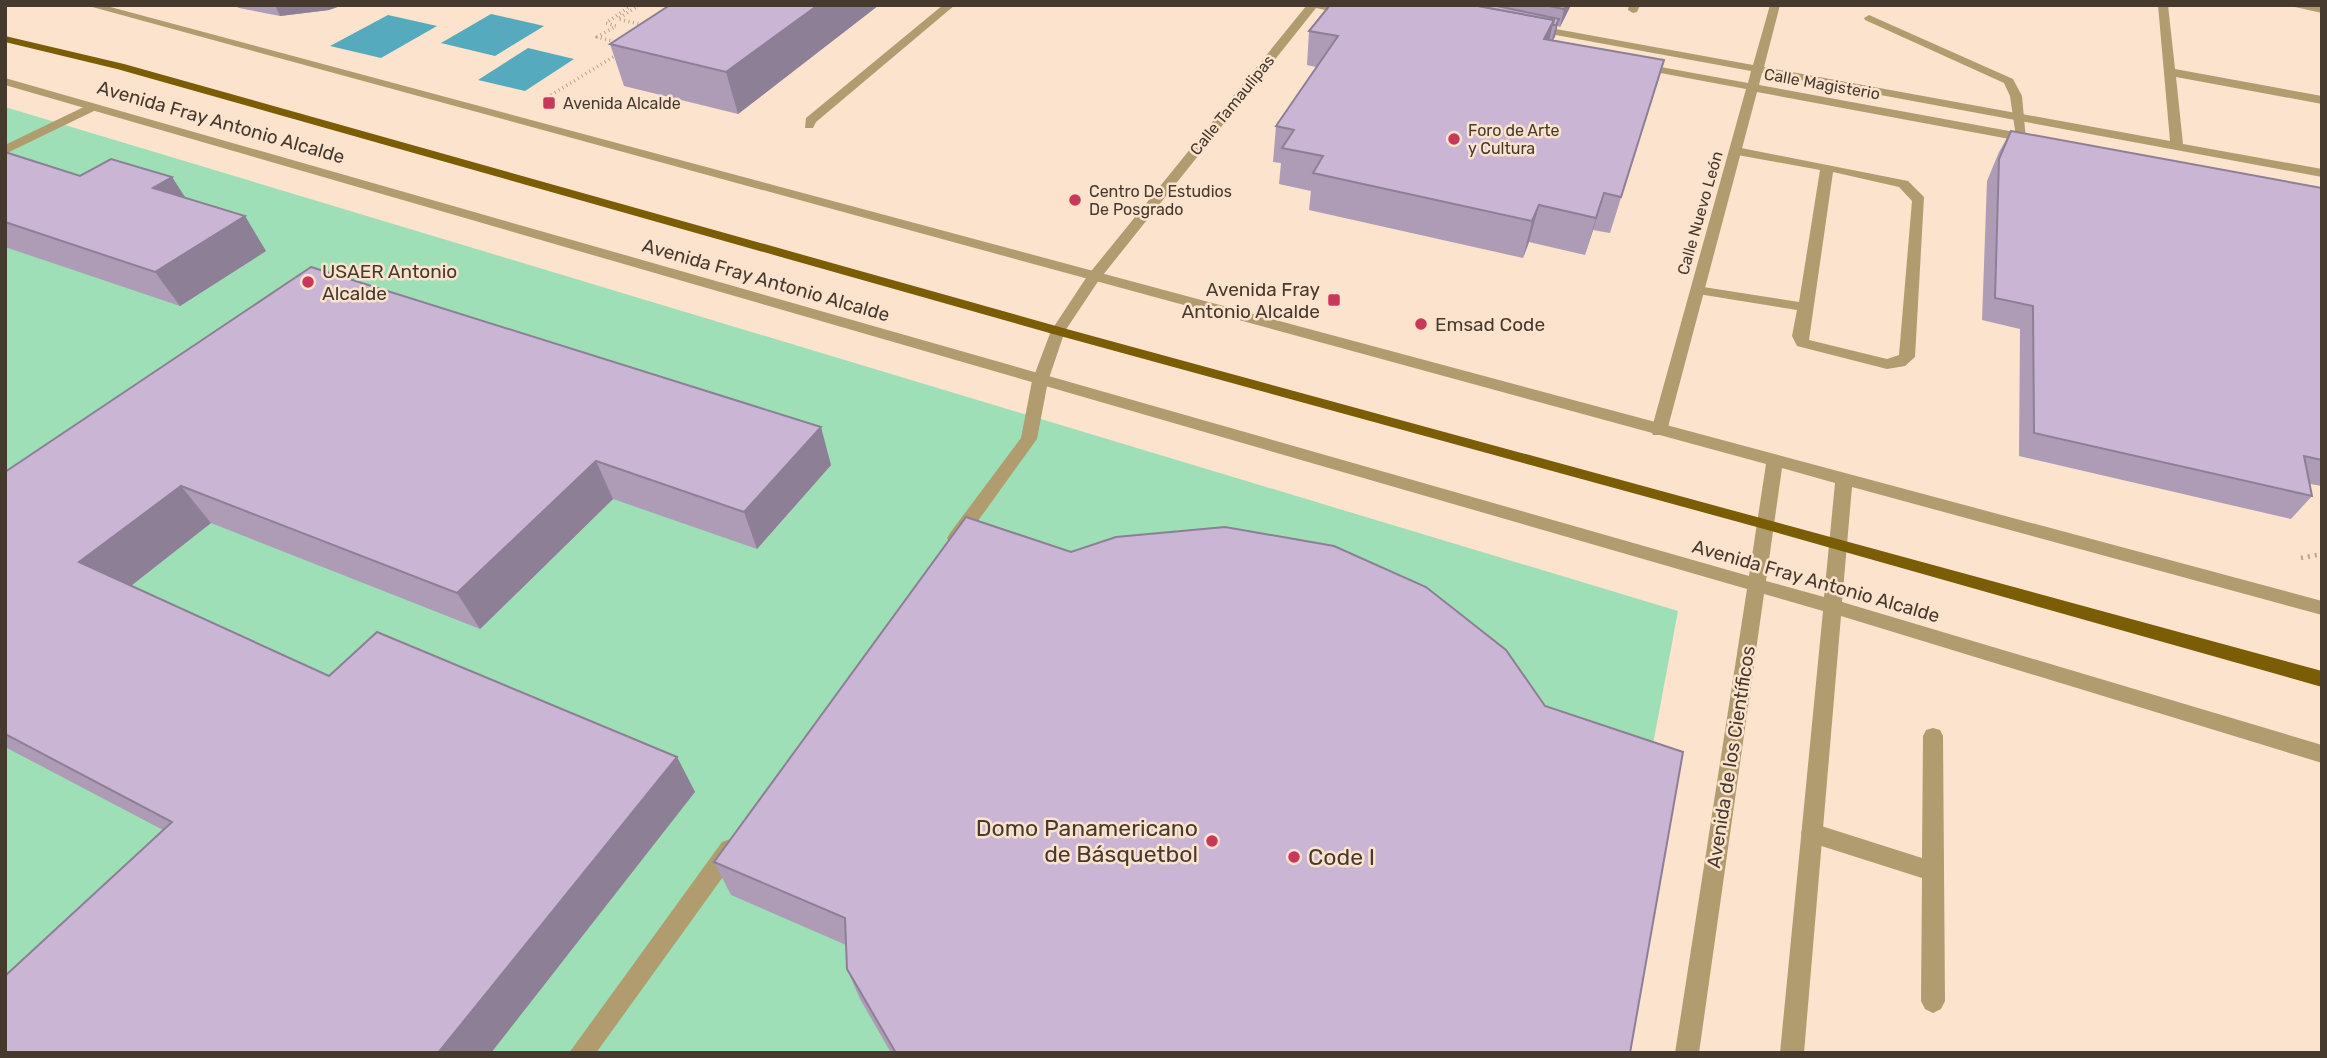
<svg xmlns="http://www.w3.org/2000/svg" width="2327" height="1058" font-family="Rubik,sans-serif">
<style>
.green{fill:#9edfb7}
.water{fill:#55aabd}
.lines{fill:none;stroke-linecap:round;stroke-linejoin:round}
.path-far1{stroke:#b7a391;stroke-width:3.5;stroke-dasharray:1 3.5;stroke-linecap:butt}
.path{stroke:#b7a391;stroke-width:4.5;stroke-dasharray:2 5;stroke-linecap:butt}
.service{fill:#b09c6f;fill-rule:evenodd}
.minor{fill:#b09c6f;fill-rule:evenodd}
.tertiary{fill:#b09c6f;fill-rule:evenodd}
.primary{fill:#7a5d04;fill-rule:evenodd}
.wall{fill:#ae9cb7}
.shaded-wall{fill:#8d7f95}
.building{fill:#cab5d5;stroke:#8d7f95;stroke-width:2}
.poi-dot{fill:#c83959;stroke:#fbe3cd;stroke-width:2.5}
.labels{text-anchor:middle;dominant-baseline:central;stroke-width:5;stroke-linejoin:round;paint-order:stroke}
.far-street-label{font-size:16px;fill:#463a2f;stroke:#fbe3cd}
.far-poi-label{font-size:16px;fill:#463a2f;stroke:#fbe3cd;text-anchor:start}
.street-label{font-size:19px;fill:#463a2f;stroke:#fbe3cd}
.poi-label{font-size:19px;fill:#463a2f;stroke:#fbe3cd;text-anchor:start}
.near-poi-label{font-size:23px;fill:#463a2f;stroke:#fbe3cd;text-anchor:end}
</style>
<rect width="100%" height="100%" fill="#fbe3cd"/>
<polygon class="green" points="5,107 1678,611 1595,1053 5,1053"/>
<g class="water">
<polygon points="491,14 544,26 495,56 441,43"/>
<polygon points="388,15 437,26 381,58 330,46"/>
<polygon points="528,48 574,59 525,91 478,80"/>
</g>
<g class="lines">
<g class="path-far1">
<polyline points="639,5 618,19 644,25"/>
<polyline points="619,43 597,37 616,26 606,23 632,5"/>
<polyline points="551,95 618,54"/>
</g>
<polyline class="path" points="2301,558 2322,554"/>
<g class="service">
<polygon points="943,5 955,5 816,122 813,128 805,128 806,118"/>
<polygon points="1629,5 1640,5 1637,12 1633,13 1628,10"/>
<polygon points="1869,15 2013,79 2022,96 2026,140 2016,137 2010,96 2004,83 1865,20 1864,18"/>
<polygon points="92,103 98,107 96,110 5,154 5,145"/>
<path d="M1736,147L1908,181L1924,197L1915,357L1905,366L1887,369L1797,346L1792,336L1797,310L1692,293L1690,290L1697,286L1799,302L1820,170L1732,154V148ZM1833,172L1899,187L1912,201L1899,355L1887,359L1809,340Z"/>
<polygon points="1040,376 1048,381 1037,439 962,543 950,543 947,538 950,533 1021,438 1032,381"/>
<polygon points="1933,728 1940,730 1943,736 1945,1001 1941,1009 1933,1013 1925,1009 1921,1001 1922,878 1812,843 1804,840 1801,833 1804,826 1812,823 1922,858 1923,736 1926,730"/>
<polygon points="730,839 738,842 741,849 738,856 596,1053 569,1053 722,842"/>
</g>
<g class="minor">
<polygon points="1307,5 1333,5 1355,12 1350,15 1316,8 1099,280 1065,331 1048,381 1040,386 1034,385 1032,381 1051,331 1088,275"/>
<polygon points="1770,5 1780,5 1764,67 2170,141 2158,5 2168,5 2175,69 2322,96 2322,104 2176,77 2183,144 2322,169 2322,177 1762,73 1759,85 2031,135 2037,139 2031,143 1757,92 1667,431 1665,435 1653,435 1651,431 1746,89 1639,69 1633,66 1639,63 1748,83 1751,71 1534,31 1528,28 1534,25 1753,65"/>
<polygon points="2286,5 2322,7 2322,13"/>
</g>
<path class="tertiary" d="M85,5H103L2322,601V615L1852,487L1842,602L2322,745V763L1841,616L1804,1053H1780L1823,611L1764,594L1699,1053H1675L1747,589L5,85V78L1749,576L1766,464ZM1782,468L1835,483L1824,597L1766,581Z"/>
<polygon class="primary" points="5,36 124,64 1063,328 2322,671 2322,687 1764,529 1053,334 117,69 5,42"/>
</g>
<g class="wall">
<polygon points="233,5 343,5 329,10 280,16 239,8"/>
<polygon points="670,5 879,5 738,114 624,86 610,44"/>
<polygon points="1330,5 1571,5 1560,27 1557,26 1553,40 1664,60 1610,233 1593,230 1585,255 1529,242 1523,258 1309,210 1311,191 1279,184 1281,163 1273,162 1276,126 1316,67 1307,65 1309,31"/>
<polygon points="2011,131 2322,188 2322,486 2310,484 2312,496 2291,519 2019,456 2020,329 1982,320 1987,181 1999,152"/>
<polygon points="5,152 80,176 172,177 185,198 266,251 180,306 5,247"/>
<polygon points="311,267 831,465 757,549 613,499 480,629 211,523 131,586 329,676 677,757 695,792 163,830 5,747 5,472"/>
<polygon points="1071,552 1630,1053 891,1053 860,999 847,969 846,945 731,895 714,862"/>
</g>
<g class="shaded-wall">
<polygon points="275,5 343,5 329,10 280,16"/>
<polygon points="818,5 879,5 738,114 726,72"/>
<polygon points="1566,5 1571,5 1560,27 1564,9"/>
<polygon points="1559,19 1555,37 1551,43 1556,25"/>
<polygon points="1554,20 1546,54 1544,39"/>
<polygon points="172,177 194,211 153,188"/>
<polygon points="1604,193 1593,230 1585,255 1596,218"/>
<polygon points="1539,205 1529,242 1523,258 1532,221"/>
<polygon points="245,216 266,251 180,306 155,272"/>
<polygon points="821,427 831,465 757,549 744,512"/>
<polygon points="596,461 613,499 480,629 457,593"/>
<polygon points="181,486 211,523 114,599 79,562"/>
<polygon points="677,757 695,792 491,1053 438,1053"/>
</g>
<g class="building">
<polygon points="670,5 818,5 726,72 610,44"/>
<polygon points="1330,5 1473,5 1554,20 1544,39 1664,60 1621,197 1604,193 1596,218 1539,205 1532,221 1313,173 1323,156 1282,148 1294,130 1276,126 1338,36 1309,31"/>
<polygon points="1473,5 1492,5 1559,19 1556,25 1553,25 1554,20"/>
<polygon points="1544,5 1566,5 1564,9"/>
<polygon points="2011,131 2322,188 2322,460 2304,456 2312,496 2034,433 2033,306 1995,298 1999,159"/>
<polygon points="5,152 80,176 111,159 172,177 153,188 245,216 155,272 5,222"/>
<polygon points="311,267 821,427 744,512 596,461 457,593 181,486 79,562 329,676 377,632 677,757 438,1053 5,1053 5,976 172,822 5,734 5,472"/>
<polygon points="966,517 1071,552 1116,537 1225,527 1334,546 1426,587 1506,650 1545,706 1683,752 1630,1053 896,1053 847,969 845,918 714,862"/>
</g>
<g class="poi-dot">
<rect x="542" y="96" width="14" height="14" rx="3.5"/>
<circle cx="1454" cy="139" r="7"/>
<circle cx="1075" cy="200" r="7"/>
<circle cx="308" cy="282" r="7"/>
<rect x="1327" y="293" width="14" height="14" rx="3.5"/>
<circle cx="1421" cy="324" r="7"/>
<circle cx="1212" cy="841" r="7"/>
<circle cx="1294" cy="857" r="7"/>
</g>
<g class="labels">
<g class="far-street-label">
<text transform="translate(1822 84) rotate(10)">Calle Magisterio</text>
<text transform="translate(1232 105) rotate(-51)">Calle Tamaulipas</text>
<text transform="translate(1700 213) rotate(-74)">Calle Nuevo León</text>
</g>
<g class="far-poi-label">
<text x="563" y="103">Avenida Alcalde</text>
<text x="1468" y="130">Foro de Arte<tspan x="1468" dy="18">y Cultura</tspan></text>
<text x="1089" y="191">Centro De Estudios<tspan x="1089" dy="18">De Posgrado</tspan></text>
</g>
<g class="street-label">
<text transform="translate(221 122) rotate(16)">Avenida Fray Antonio Alcalde</text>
<text transform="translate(766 280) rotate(16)">Avenida Fray Antonio Alcalde</text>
<text transform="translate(1816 581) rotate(16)">Avenida Fray Antonio Alcalde</text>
<text transform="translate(1731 757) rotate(-81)">Avenida de los Científicos</text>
</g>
<g class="poi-label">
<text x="322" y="271">USAER Antonio<tspan x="322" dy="22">Alcalde</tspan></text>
<text x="1320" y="289" text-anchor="end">Avenida Fray<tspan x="1320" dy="22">Antonio Alcalde</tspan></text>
<text x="1435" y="324">Emsad Code</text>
</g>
<g class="near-poi-label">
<text x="1198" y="828">Domo Panamericano<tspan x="1198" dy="26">de Básquetbol</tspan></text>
<text x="1308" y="857" text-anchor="start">Code I</text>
</g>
</g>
<rect width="2327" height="1058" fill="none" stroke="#463a2f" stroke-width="14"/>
</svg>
